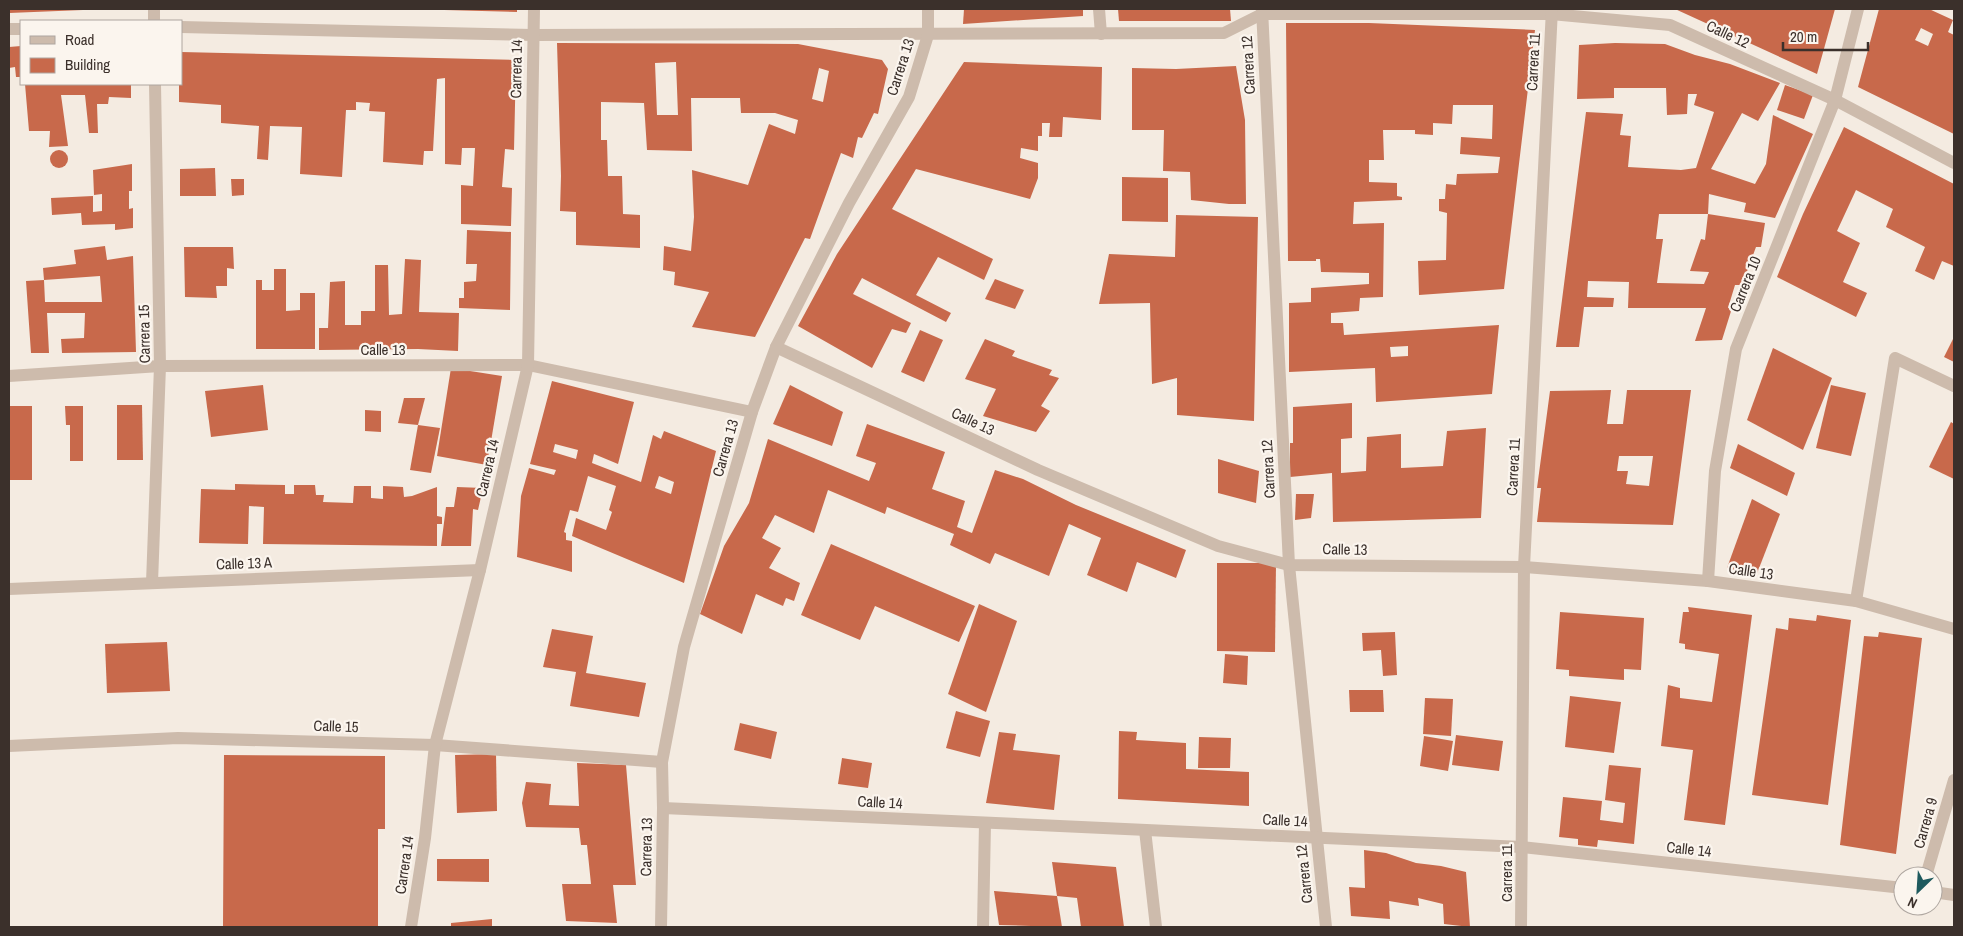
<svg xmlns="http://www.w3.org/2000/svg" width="1963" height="936" font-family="'Archivo Narrow',sans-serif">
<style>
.building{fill:#c8694b;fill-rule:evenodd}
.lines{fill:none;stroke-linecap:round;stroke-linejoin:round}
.street{stroke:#cdbbac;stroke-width:12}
.labels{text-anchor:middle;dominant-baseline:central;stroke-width:4.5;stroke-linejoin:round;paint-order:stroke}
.street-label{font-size:15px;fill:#3b302b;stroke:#fbf5ee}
</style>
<rect width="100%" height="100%" fill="#f4ebe1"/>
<g class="building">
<polygon points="9,9 83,9 83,10 9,13"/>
<polygon points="444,9 517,9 517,12 444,10"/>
<polygon points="964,9 1083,9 1083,16 963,24"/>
<polygon points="1118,9 1230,9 1231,21 1119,21"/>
<polygon points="1675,9 1835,9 1817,74"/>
<path d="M1879,9H1929L1953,20L1948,32L1954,35V134L1858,87ZM1921,28L1933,34L1928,46L1915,40Z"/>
<path d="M1286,23H1369L1535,30L1504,289L1419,295L1418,261L1446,260L1447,213L1439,211V199H1445L1446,184L1456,185L1457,174L1498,173L1500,157L1460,154L1461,137L1492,139L1493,105H1453L1452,124L1433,123V135L1415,134V130H1383L1384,160H1369V182L1397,183V196L1402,197V200L1354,202L1353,224L1384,223L1383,297L1360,298L1359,311L1331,313V323H1343L1344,335L1499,325L1492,394L1376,402L1375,368L1289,372V303L1311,302V288L1369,284V273L1321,272L1320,259H1316V261H1288ZM1408,346V356L1391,357L1390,347Z"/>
<path d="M557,43L798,44L882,60L888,69L878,114L874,113L862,138L858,137L853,158L841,153L810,239L805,238L755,337L692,327L709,292L674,285L675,272L663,270L664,246L691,251L694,217L692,170L748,185L769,124L795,134L798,120L775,113H741L740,98H691L692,151L647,150L644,103L601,102V140H607L608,176H622L623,214L640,215V248L576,245V212L560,211L561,176ZM676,62L678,115H657L655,63ZM819,68L829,71L823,102L812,99Z"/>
<polygon points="1615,43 1665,44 1695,55 1730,64 1780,83 1758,121 1742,113 1711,169 1755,184 1766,164 1773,115 1813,134 1775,218 1744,212 1746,203 1709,194 1708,214 1659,214 1656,239 1663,239 1657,283 1659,283 1704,284 1709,272 1690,271 1701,239 1705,240 1708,214 1765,223 1761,247 1756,247 1742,285 1735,285 1728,308 1732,308 1722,340 1695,341 1706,308 1628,308 1629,282 1588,281 1587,297 1614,298 1613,307 1584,307 1579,347 1556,347 1586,112 1623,114 1620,135 1631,136 1628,167 1681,170 1696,168 1714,112 1694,105 1697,94 1688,94 1687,114 1667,115 1666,88 1614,88 1614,98 1577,99 1579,45"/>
<polygon points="21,46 21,77 16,77 15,67 9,68 9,47"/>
<polygon points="181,52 516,60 514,150 505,149 502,187 512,188 511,226 461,224 461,185 473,186 475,148 462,148 461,165 445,164 445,78 437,79 433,151 424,151 423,165 383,162 385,112 369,111 370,103 356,102 356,110 346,110 342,177 300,174 302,127 270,126 268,160 257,159 259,126 221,123 221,105 179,102 179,84 181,84"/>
<polygon points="964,62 1102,67 1101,120 1063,117 1062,137 1049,137 1050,123 1042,123 1042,136 1038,136 1038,151 1021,148 1020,158 1038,163 1038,178 1030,199 916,169 892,209 993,259 984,280 938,257 916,295 951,313 946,322 862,278 853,294 911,323 906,333 892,329 872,368 798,326 837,254"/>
<polygon points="1236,66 1245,120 1246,204 1229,204 1191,200 1190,172 1163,171 1164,130 1132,130 1132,68 1176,69"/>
<polygon points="25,84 131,84 131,98 109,97 108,104 97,104 98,133 89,133 85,95 61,95 68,146 49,147 50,131 29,131"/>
<polygon points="1785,85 1813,95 1804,119 1777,110"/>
<polygon points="1844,127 1954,184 1954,266 1942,261 1934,280 1915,271 1925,247 1886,227 1893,209 1856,190 1837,231 1860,243 1843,282 1867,293 1856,317 1777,277 1803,214"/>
<circle cx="59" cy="159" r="9"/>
<polygon points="132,164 132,191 129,191 129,209 133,208 133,228 115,230 115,224 82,225 81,213 52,215 51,198 93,196 93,212 102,211 102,194 94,195 93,170"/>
<polygon points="215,168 216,196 180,196 180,169"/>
<polygon points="1122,177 1168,178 1168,222 1122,221"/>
<polygon points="231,179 244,179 244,195 232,196"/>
<polygon points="1176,215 1258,217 1254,421 1177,415 1177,378 1152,384 1150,303 1099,304 1109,254 1175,257"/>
<polygon points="467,230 511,232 510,310 459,308 459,298 464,298 464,282 476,281 477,264 466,264"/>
<polygon points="105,246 107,260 133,256 136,352 62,353 61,339 84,338 85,313 47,313 49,353 31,353 26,281 44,280 45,302 102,302 100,276 44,280 43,268 76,264 74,250"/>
<polygon points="184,247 233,247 234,269 227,268 227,286 216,286 217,298 185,297"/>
<polygon points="405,259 421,260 419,312 459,313 458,351 418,349 319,350 319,328 328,328 330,282 345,281 345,325 361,325 361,311 375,311 375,265 388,265 389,315 402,314"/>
<polygon points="274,269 286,269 286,311 300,310 300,293 315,293 315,349 256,349 256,280 262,280 262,290 274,290"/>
<polygon points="995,279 1024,290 1015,309 985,299"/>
<polygon points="920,330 943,340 924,382 901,372"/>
<polygon points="1954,337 1954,362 1944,357"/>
<polygon points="985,339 1015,351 1012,356 1052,370 1049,375 1059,378 1041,406 1050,411 1036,432 983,416 996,389 965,379"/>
<polygon points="1773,348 1832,378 1803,450 1747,420"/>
<polygon points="451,368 502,376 487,465 437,456"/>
<path d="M552,381L634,402L618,464L594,454L592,463L641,482L653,435L661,439L664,431L716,451L684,583L572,536L576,518L606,530L612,512L609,510L616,486L588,476L578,512L570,510L564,532L566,533V540L572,541V572L517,557L521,496L529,468L554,475L556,470L530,464ZM555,444L578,450L576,459L553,452ZM659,476L674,482L671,494L655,488Z"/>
<polygon points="263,385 268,430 211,437 205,391"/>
<polygon points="790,385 843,412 832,446 773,424"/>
<polygon points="1831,385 1866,393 1851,456 1816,448"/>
<path d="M1611,390L1607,424H1623L1627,390H1691L1673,525L1537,522L1541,488H1537L1550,391ZM1619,456H1653L1649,486L1626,484L1628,471H1617Z"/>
<polygon points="404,398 425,398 418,425 398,423"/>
<polygon points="1352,403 1352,438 1341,439 1341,473 1366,471 1367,437 1401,434 1401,468 1443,466 1447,431 1486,428 1481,518 1333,522 1332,473 1290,477 1290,443 1293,443 1293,407"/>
<polygon points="117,405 142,405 143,460 117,460"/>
<rect x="9" y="406" width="23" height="74"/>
<polygon points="65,406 83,406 83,461 70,461 70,425 66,425"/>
<polygon points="365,410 381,411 381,432 365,431"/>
<polygon points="1951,422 1954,424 1954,479 1929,467"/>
<polygon points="867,424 945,452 932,489 965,501 957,527 972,533 995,470 1023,479 1076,505 1186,550 1176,578 1137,562 1127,592 1087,575 1101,538 1069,524 1049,576 995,553 990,564 950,545 954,534 887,507 885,514 828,490 814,533 775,515 762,538 781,548 769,568 800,583 794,601 786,598 783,606 756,594 742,634 700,614 724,546 749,503 768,439 869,481 876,463 856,456"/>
<polygon points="418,425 440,428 431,473 410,470"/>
<polygon points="1738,444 1795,473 1787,496 1730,468"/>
<polygon points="1218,459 1259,471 1256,503 1218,493"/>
<polygon points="235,484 285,485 285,494 294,494 294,485 315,485 316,495 324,495 323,502 353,503 354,486 371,486 371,498 383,499 383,486 403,487 404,497 412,496 437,487 437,516 442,517 442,524 437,524 437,546 263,544 264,507 249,506 248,544 199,543 201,489 235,490"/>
<polygon points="457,487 483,488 478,510 473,509 471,546 441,546 446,507 454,507"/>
<polygon points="1296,494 1314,494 1311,518 1295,520"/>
<polygon points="1752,499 1780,514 1756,576 1727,568"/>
<polygon points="831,544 975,606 959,642 875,606 860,640 801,615"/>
<polygon points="1217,563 1276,563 1275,652 1217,651"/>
<polygon points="979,604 1017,621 986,712 948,694"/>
<polygon points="1688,607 1752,615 1725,825 1684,820 1693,750 1661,746 1668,685 1680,688 1680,698 1712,702 1719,654 1685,649 1685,644 1679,643 1683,612 1689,612"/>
<polygon points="1560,612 1644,618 1641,670 1624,669 1624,680 1569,676 1569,670 1556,669"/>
<polygon points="1817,615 1851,620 1828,805 1752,795 1776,628 1788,630 1789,618 1816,621"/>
<polygon points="552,629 593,636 586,673 646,683 639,717 570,706 576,672 543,667"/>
<polygon points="1395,632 1397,675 1383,676 1381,650 1363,651 1362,633"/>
<polygon points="1879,632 1922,638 1896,854 1840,845 1864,636 1878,637"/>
<polygon points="167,642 170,691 107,693 105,644"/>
<polygon points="1225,654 1248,656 1247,685 1223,683"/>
<polygon points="1349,690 1383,690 1384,712 1350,712"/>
<polygon points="1570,696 1621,702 1614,753 1565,747"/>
<polygon points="1425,698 1453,699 1451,736 1423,734"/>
<polygon points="956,711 990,721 980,757 946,748"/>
<polygon points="740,723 777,732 771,759 734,750"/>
<polygon points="1119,731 1137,732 1136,740 1186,743 1186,769 1249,772 1249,806 1118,799"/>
<polygon points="999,732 1016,734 1013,750 1060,755 1054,810 986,803"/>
<polygon points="1456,735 1503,741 1499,771 1452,765"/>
<polygon points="1424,736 1453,741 1448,771 1420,766"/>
<polygon points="1199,737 1231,738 1230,768 1198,768"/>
<polygon points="496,754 497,811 457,813 455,755"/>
<polygon points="224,755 385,756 385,829 378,829 378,927 223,927"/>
<polygon points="842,758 872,763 868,788 838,784"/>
<polygon points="577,763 626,765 636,885 613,885 617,923 566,921 562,884 591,884 587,845 581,845 579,828 526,827 522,803 526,782 551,784 549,805 579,806"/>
<polygon points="1609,765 1641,768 1634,844 1598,840 1597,847 1578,845 1578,839 1559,837 1563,797 1602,801 1600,820 1623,823 1625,803 1605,800"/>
<polygon points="1364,850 1386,853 1416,863 1441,866 1466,872 1470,927 1444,924 1443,904 1418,898 1419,906 1389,901 1390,919 1351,916 1349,887 1365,888"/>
<polygon points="437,859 489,859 489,882 437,881"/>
<polygon points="1052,862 1116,867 1124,927 1081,927 1077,898 1057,896"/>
<polygon points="994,891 1057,896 1062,927 999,925"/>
<polygon points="492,919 492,927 451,927 451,923"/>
</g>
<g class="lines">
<g class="street">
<polyline points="154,9 154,21"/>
<polyline points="1099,9 1101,34"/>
<polyline points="1262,9 1289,565 1326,927"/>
<polyline points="181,27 533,35 1224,33 1262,14 1551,14 1670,25 1835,100 1954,163"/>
<polyline points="9,29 21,29"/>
<polyline points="776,347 1038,470 1218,546 1289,565 1524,567 1708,581 1856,601 1954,629"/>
<polyline points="9,376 160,366 528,365 752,412"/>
<polyline points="1708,581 1715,471 1736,349 1835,100 1858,9"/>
<polyline points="152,583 160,366 155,84"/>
<polyline points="9,589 480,570"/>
<polyline points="1856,601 1895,358 1954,386"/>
<polyline points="9,746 178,738 435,745 662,762"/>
<polyline points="663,808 1522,847 1903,888"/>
<polyline points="1145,830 1156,927"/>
<polyline points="1926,876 1954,780"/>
<polyline points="1933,892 1954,895"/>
<polyline points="411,927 425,838 435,745 480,570 528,365 534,9"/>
<polyline points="661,927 663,808 662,762 684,647 752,412 776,347 849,203 909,97 928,35 928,9"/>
<polyline points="983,927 985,823"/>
<polyline points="1521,927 1524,567 1552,9"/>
</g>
</g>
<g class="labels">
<g class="street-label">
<text transform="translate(1728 34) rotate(25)">Calle 12</text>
<text transform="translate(1533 62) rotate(-87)">Carrera 11</text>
<text transform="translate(1248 65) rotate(-93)">Carrera 12</text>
<text transform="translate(900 67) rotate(-72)">Carrera 13</text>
<text transform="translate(516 69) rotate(-89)">Carrera 14</text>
<text transform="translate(1745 284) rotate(-68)">Carrera 10</text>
<text transform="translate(144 334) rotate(-91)">Carrera 15</text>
<text x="383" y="349">Calle 13</text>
<text transform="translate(973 421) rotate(25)">Calle 13</text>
<text transform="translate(725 448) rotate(-74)">Carrera 13</text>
<text transform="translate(1513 467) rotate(-87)">Carrera 11</text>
<text transform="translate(487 468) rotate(-77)">Carrera 14</text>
<text transform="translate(1268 469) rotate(-93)">Carrera 12</text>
<text transform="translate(1345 549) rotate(1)">Calle 13</text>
<text transform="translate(244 563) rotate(-2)">Calle 13 A</text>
<text transform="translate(1751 571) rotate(8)">Calle 13</text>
<text transform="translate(336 726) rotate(2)">Calle 15</text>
<text transform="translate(880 802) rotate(3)">Calle 14</text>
<text transform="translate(1285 820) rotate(3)">Calle 14</text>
<text transform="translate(1925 823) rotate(-74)">Carrera 9</text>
<text transform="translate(646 847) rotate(-89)">Carrera 13</text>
<text transform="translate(1689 849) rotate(6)">Calle 14</text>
<text transform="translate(404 865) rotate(-82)">Carrera 14</text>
<text transform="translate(1506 873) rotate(-90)">Carrera 11</text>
<text transform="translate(1304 874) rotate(-96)">Carrera 12</text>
</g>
</g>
<rect width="1963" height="936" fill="none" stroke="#3b302b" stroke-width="20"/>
<rect x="20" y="20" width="162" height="65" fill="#fbf5ee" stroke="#aea6a0"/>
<rect x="30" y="36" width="25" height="8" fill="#cdbbac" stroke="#aea6a0"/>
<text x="65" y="45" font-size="15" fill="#3b302b">Road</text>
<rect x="30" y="58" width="25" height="15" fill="#c8694b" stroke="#aea6a0"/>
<text x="65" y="70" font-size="15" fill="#3b302b">Building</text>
<g transform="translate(1918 891) rotate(205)"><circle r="24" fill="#fbf5ee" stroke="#aea6a0"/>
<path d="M0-4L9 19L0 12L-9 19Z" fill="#1f5a5e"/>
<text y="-8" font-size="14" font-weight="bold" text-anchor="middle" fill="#3b302b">N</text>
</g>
<path d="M1783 42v8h85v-8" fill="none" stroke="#3b302b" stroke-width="2.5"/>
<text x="1790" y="42" font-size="15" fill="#3b302b" stroke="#fbf5ee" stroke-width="4" paint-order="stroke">20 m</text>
</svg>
